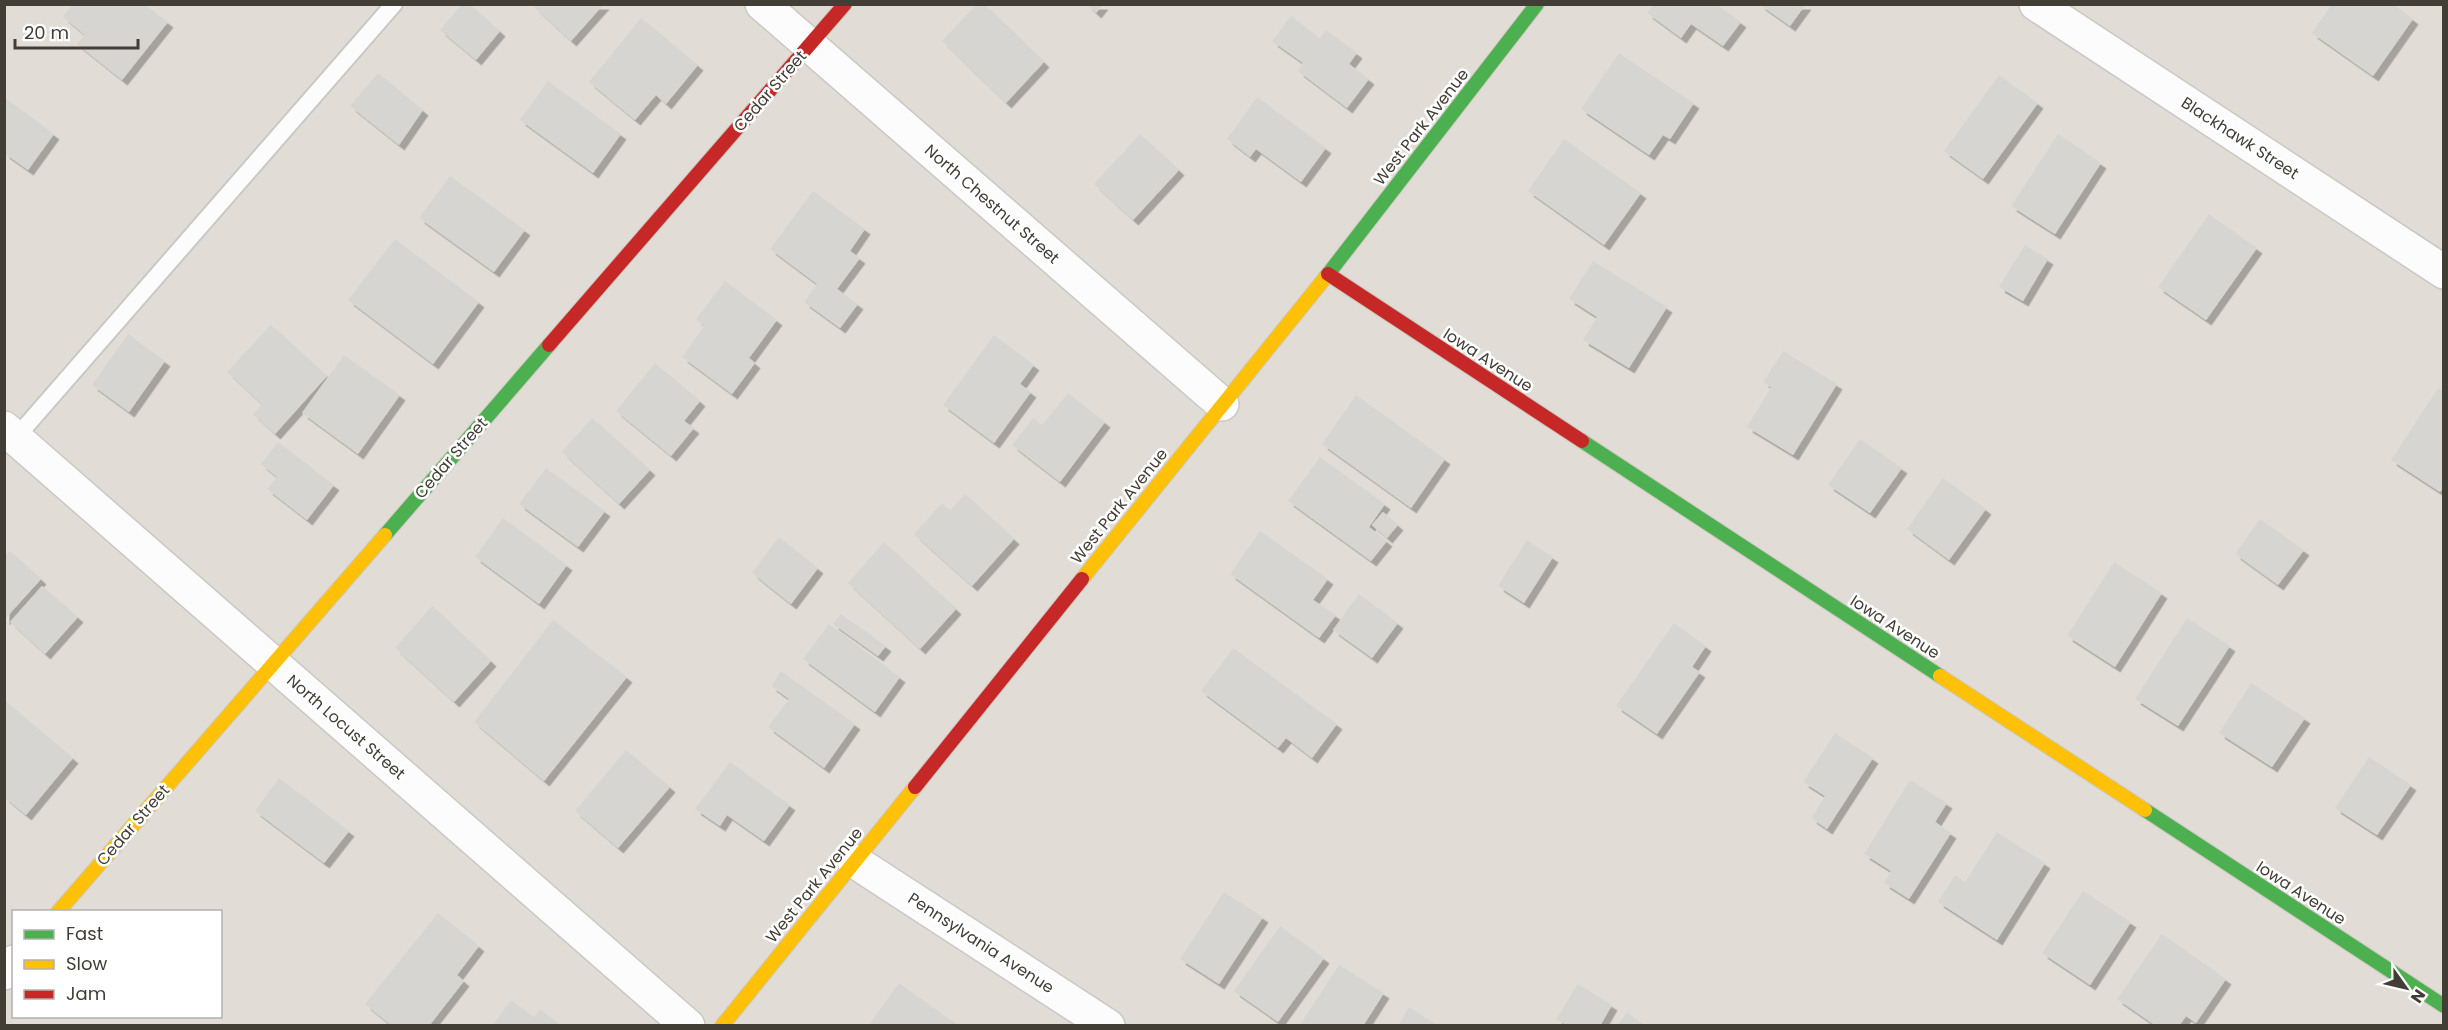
<svg xmlns="http://www.w3.org/2000/svg" width="2448" height="1030" font-family="Poppins,sans-serif">
<style>
.residential{fill:#e1ddd6;fill-rule:evenodd}
.building{fill:#d7d5d1;filter:url(#shadow)}
.lines{fill:none;stroke-linecap:round;stroke-linejoin:round}
.lane-casing{stroke:#cac8c4;stroke-width:20}
.street-casing{stroke:#cac8c4;stroke-width:36}
.fast-casing{stroke:#ccc8bf;stroke-width:16}
.slow-casing{stroke:#ccc8bf;stroke-width:16}
.jam-casing{stroke:#ccc8bf;stroke-width:16}
.lane{stroke:#fcfcfc;stroke-width:16}
.street{stroke:#fcfcfc;stroke-width:33}
.fast{stroke:#4caf50;stroke-width:14}
.slow{stroke:#ffc107;stroke-width:14}
.jam{stroke:#c62828;stroke-width:14}
.labels{text-anchor:middle;dominant-baseline:central;stroke-width:5;stroke-linejoin:round;paint-order:stroke}
.street-label{font-size:16px;fill:#423d35;stroke:#fff}
</style>
<defs>
<filter id="shadow"><feDropShadow dx="5.5" dy="5.5" stdDeviation="0" flood-color="#0004"/></filter>
</defs>
<rect width="100%" height="100%" fill="#edece8"/>
<path class="residential" d="M5,5H2443V1025L5,1026ZM14,912H220V1016H14Z"/>
<g class="building">
<polygon points="462,4 469,4 500,31 476,60 440,30"/>
<polygon points="536,4 604,4 571,41 534,7"/>
<polygon points="977,4 984,4 1044,62 1006,103 942,41"/>
<polygon points="1086,4 1103,4 1096,13"/>
<polygon points="1654,4 1716,4 1741,22 1723,46 1691,24 1681,38 1647,13"/>
<polygon points="1759,4 1806,4 1790,26"/>
<polygon points="2332,4 2393,4 2413,19 2373,76 2312,33"/>
<polygon points="72,5 145,5 168,22 122,80 77,44 85,35 63,17"/>
<polygon points="1291,16 1320,38 1326,30 1357,53 1349,64 1369,79 1347,108 1298,71 1303,63 1272,41"/>
<polygon points="641,18 698,65 666,104 656,95 635,120 589,82"/>
<polygon points="1619,53 1694,103 1670,139 1663,135 1649,155 1581,109"/>
<polygon points="378,73 423,110 399,145 350,106"/>
<polygon points="1999,75 2038,103 1983,179 1944,151"/>
<polygon points="548,81 621,134 593,173 520,120"/>
<polygon points="4,97 54,134 28,170 4,153"/>
<polygon points="1257,97 1326,148 1301,182 1256,149 1250,157 1227,139"/>
<polygon points="1140,134 1179,170 1133,220 1094,184"/>
<polygon points="2058,134 2101,163 2055,234 2011,206"/>
<polygon points="1564,139 1641,193 1604,245 1528,191"/>
<polygon points="450,176 525,230 494,272 419,218"/>
<polygon points="813,191 865,229 850,251 860,258 837,289 858,304 840,328 804,302 817,284 770,249"/>
<polygon points="2209,214 2257,248 2206,320 2158,287"/>
<polygon points="395,239 479,302 433,364 348,300"/>
<polygon points="2025,245 2048,259 2023,301 1999,287"/>
<polygon points="1593,261 1667,307 1629,368 1583,340 1597,317 1569,299"/>
<polygon points="725,281 777,320 749,358 755,363 732,394 682,357 704,326 696,319"/>
<polygon points="271,325 327,376 275,434 253,414 262,404 227,372"/>
<polygon points="128,334 165,361 129,412 92,385"/>
<polygon points="994,335 1034,365 1020,384 1031,392 994,443 943,405"/>
<polygon points="1783,351 1837,384 1793,455 1747,427 1771,387 1763,382"/>
<polygon points="344,355 400,395 358,454 302,413"/>
<polygon points="655,363 700,401 684,421 694,428 671,456 616,411"/>
<polygon points="2438,388 2444,392 2444,487 2440,492 2391,460"/>
<polygon points="1068,393 1105,422 1060,482 1012,445 1033,418 1042,425"/>
<polygon points="1356,395 1445,459 1411,508 1322,444"/>
<polygon points="592,418 650,470 619,504 562,452"/>
<polygon points="1860,439 1902,468 1870,513 1828,485"/>
<polygon points="278,442 334,485 307,520 267,489 277,477 261,464"/>
<polygon points="1320,457 1385,504 1369,527 1387,541 1371,561 1288,501"/>
<polygon points="546,468 605,511 578,547 519,504"/>
<polygon points="1943,478 1986,509 1949,560 1907,529"/>
<polygon points="965,494 1014,539 972,586 914,534 942,503 950,510"/>
<polygon points="1383,512 1398,525 1387,538 1372,525"/>
<polygon points="503,518 567,565 539,604 475,557"/>
<polygon points="2260,519 2304,550 2278,585 2235,554"/>
<polygon points="1260,531 1328,579 1313,600 1336,615 1319,638 1230,574"/>
<polygon points="779,537 818,568 791,604 752,573"/>
<polygon points="1527,540 1553,557 1524,603 1498,586"/>
<polygon points="884,542 956,609 920,649 848,583"/>
<polygon points="10,551 41,579 4,620 4,557"/>
<polygon points="2114,562 2162,593 2115,667 2067,636"/>
<polygon points="42,586 78,617 45,654 10,622"/>
<polygon points="1359,594 1398,623 1372,658 1333,630"/>
<polygon points="432,606 491,661 454,702 395,648"/>
<polygon points="841,614 886,646 878,656 833,624"/>
<polygon points="2187,618 2230,646 2178,726 2135,699"/>
<polygon points="553,620 627,677 544,781 474,722"/>
<polygon points="1674,623 1706,646 1692,667 1700,672 1657,734 1616,706"/>
<polygon points="829,624 900,677 875,712 803,659"/>
<polygon points="1233,648 1337,724 1312,758 1286,738 1278,748 1201,691"/>
<polygon points="781,671 855,724 824,768 768,727 789,699 771,686"/>
<polygon points="2251,683 2305,718 2272,767 2219,733"/>
<polygon points="4,700 73,758 26,815 4,797"/>
<polygon points="1835,733 1873,758 1827,829 1811,818 1825,796 1803,782"/>
<polygon points="626,750 670,787 618,848 575,811"/>
<polygon points="2369,757 2411,785 2377,835 2335,808"/>
<polygon points="730,762 790,805 764,841 727,815 720,826 695,809"/>
<polygon points="279,778 349,831 324,863 255,811"/>
<polygon points="1910,780 1947,803 1935,822 1951,833 1909,899 1884,883 1891,871 1864,854"/>
<polygon points="1997,832 2045,863 1997,940 1938,902 1955,875 1965,882"/>
<polygon points="2083,891 2131,922 2090,985 2042,953"/>
<polygon points="1224,892 1263,917 1219,984 1180,959"/>
<polygon points="438,913 479,946 457,975 464,981 429,1026 392,1026 365,1004"/>
<polygon points="1280,926 1324,958 1278,1022 1234,991"/>
<polygon points="2162,934 2226,979 2196,1023 2186,1016 2179,1026 2156,1026 2117,999"/>
<polygon points="1339,965 1384,993 1363,1026 1299,1026"/>
<polygon points="899,983 959,1026 868,1026"/>
<polygon points="1578,984 1612,1005 1600,1026 1568,1026 1556,1019"/>
<polygon points="511,1000 534,1017 540,1009 562,1026 492,1026"/>
<polygon points="1409,1007 1438,1026 1398,1026"/>
<polygon points="1627,1012 1645,1026 1617,1026"/>
</g>
<g class="lines">
<g class="lane-casing">
<polyline id="lane" points="12,442 394,4"/>
</g>
<g class="street-casing">
<g id="street">
<polyline points="762,4 1222,404"/>
<polyline points="2036,4 2444,272"/>
<polyline points="4,428 688,1026"/>
<polyline points="854,861 1108,1026"/>
<polyline points="4,973 14,962"/>
</g>
</g>
<g class="fast-casing">
<g id="fast">
<polyline points="1325,278 1537,4"/>
<polyline points="1582,441 1940,676"/>
<polyline points="385,535 549,345"/>
<polyline points="2145,810 2444,1006"/>
</g>
</g>
<g class="slow-casing">
<g id="slow">
<polyline points="1082,579 1325,278"/>
<polyline points="1940,676 2145,810"/>
<polyline points="58,912 385,535"/>
<polyline points="722,1026 915,787"/>
</g>
</g>
<g class="jam-casing">
<g id="jam">
<polyline points="1328,274 1582,441"/>
<polyline points="549,345 845,4"/>
<polyline points="915,787 1082,579"/>
</g>
</g>
<use href="#lane" class="lane"/>
<use href="#street" class="street"/>
<use href="#fast" class="fast"/>
<use href="#slow" class="slow"/>
<use href="#jam" class="jam"/>
</g>
<g class="labels">
<g class="street-label">
<text transform="translate(770 91) rotate(-49)">Cedar Street</text>
<text transform="translate(1421 127) rotate(-52)">West Park Avenue</text>
<text transform="translate(2240 138) rotate(33)">Blackhawk Street</text>
<text transform="translate(992 204) rotate(41)">North Chestnut Street</text>
<text transform="translate(1488 360) rotate(33)">Iowa Avenue</text>
<text transform="translate(451 458) rotate(-49)">Cedar Street</text>
<text transform="translate(1119 506) rotate(-51)">West Park Avenue</text>
<text transform="translate(1895 627) rotate(33)">Iowa Avenue</text>
<text transform="translate(346 727) rotate(41)">North Locust Street</text>
<text transform="translate(133 825) rotate(-49)">Cedar Street</text>
<text transform="translate(814 885) rotate(-51)">West Park Avenue</text>
<text transform="translate(2301 893) rotate(33)">Iowa Avenue</text>
<text transform="translate(981 943) rotate(33)">Pennsylvania Avenue</text>
</g>
</g>
<rect width="2448" height="1030" fill="none" stroke="#423d35" stroke-width="12"/>
<rect x="12" y="910" width="210" height="108" fill="#ffffff" stroke="#b3b1ae" stroke-width="1.5"/>
<rect x="24" y="930" width="30" height="9" fill="#4caf50" stroke="#b3b1ae" stroke-width="1.5"/>
<text x="66" y="940" font-size="18" fill="#423d35">Fast</text>
<rect x="24" y="960" width="30" height="9" fill="#ffc107" stroke="#b3b1ae" stroke-width="1.5"/>
<text x="66" y="970" font-size="18" fill="#423d35">Slow</text>
<rect x="24" y="990" width="30" height="9" fill="#c62828" stroke="#b3b1ae" stroke-width="1.5"/>
<text x="66" y="1000" font-size="18" fill="#423d35">Jam</text>
<g transform="translate(2406 988) rotate(124)" stroke="#ffffff" stroke-width="4.5" paint-order="stroke">
<path d="M0-4.5L10 22L0 15L-10 22Z" fill="#423d35"/>
<text y="-9" font-size="16" font-weight="bold" text-anchor="middle" fill="#423d35">N</text>
</g>
<path d="M15 39v9h123v-9" fill="none" stroke="#423d35" stroke-width="3"/>
<text x="24" y="39" font-size="18" fill="#423d35" stroke="#ffffff" stroke-width="4.5" paint-order="stroke">20 m</text>
</svg>
